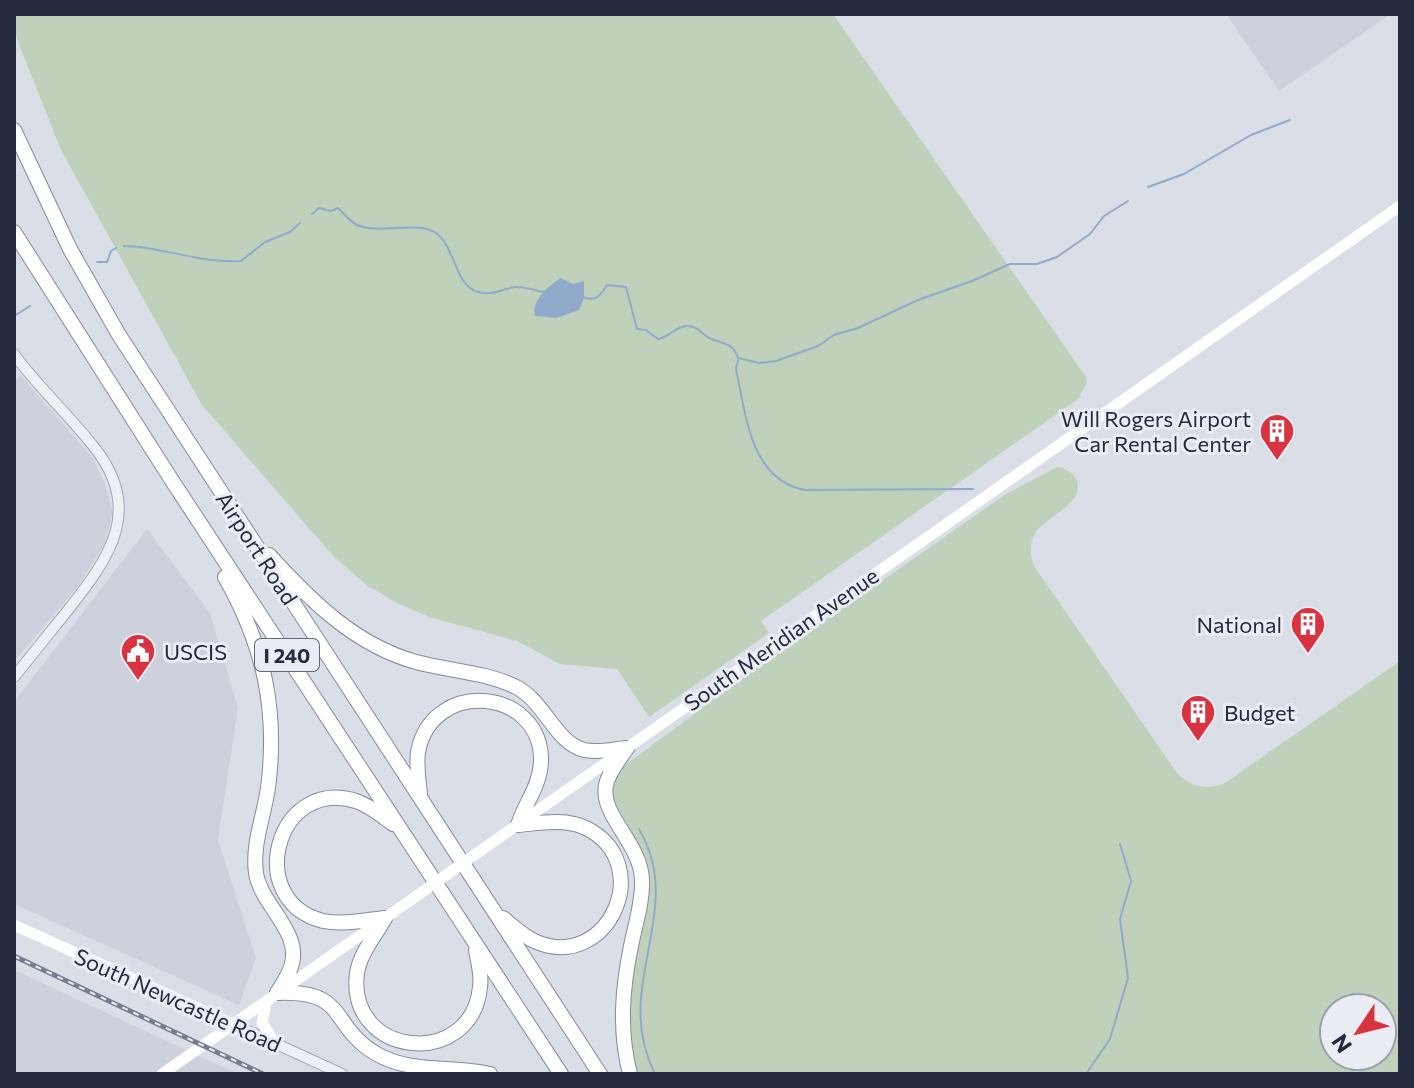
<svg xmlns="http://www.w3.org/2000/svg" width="1414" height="1088" font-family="Commissioner,sans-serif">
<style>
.built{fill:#ccd1dc}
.green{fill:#bfd1bb;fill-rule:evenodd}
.water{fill:#91aacb}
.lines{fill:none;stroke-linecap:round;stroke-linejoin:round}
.stream{stroke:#91aacb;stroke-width:2}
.tertiary-casing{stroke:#a3a9b4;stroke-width:12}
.motorway-casing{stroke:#818b9e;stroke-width:16}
.tertiary{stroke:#edf0f5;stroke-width:10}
.secondary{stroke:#fff;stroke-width:11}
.motorway{stroke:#fff;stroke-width:14}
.rail-casing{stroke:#737c91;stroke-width:5}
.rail{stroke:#eaeef4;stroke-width:2;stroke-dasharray:6;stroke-linecap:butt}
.secondary-bridge{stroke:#fff;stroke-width:11}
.labels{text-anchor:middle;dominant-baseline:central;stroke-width:6;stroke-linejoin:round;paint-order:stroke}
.shield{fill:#eaeef4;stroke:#5f6675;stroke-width:2}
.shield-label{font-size:20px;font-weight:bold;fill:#242b3e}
.poi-label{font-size:22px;fill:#242b3e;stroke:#eaeef4;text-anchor:end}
.street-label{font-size:22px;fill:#242b3e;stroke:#eaeef4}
</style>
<rect width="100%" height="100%" fill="#dadfe7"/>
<g class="built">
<polygon points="1226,14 1391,14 1279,91"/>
<polygon points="21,376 93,458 105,484 113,512 105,543 78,586 14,662 14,381"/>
<polygon points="147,529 210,613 238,708 218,840 256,958 239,1005 14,904 14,702"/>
<polygon points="14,970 238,1074 14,1074"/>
</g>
<g class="green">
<polygon points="14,14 833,14 1086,377 1087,383 1080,395 1081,397 761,621 769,633 649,717 617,669 560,664 517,641 429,617 399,604 368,586 334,557 202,405 61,150 18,42 14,27"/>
<path d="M1057,467C1066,469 1074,472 1077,481C1085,505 1043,517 1035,534C1029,545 1030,555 1034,566L1175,770C1188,787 1206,791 1225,783L1400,661V1074H634L626,1009L645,900L613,811L609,791L621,768L747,675L1006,494ZM1334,1008H1382V1056H1334Z"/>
</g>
<path class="water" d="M561,278L573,284L584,281V298L579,310L557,318L535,316C531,301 548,286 561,278Z"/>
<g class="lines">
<g class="stream">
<polyline points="1148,187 1184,174 1251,135 1290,120"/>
<path d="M312,214L319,208L331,211L338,208C344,213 349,221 357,225C380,235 416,220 436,233C455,246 455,286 478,292C492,296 500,290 514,287C523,286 535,290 544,292"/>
<path d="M124,246C161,246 200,264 241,261L265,242L290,232L300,223"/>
<polyline points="97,262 107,262 111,251 116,248"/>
<path d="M582,297C596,302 600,296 607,285L626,287L637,329L646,330L658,339C670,337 676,326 687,326C698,326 700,333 709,338C722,344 733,342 738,358L759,363L776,361L818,346L834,335L858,328L918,300L972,281L1010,264H1037L1057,257L1090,234L1104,216L1128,201"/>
<polyline points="14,316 30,306"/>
<path d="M738,360L736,369C746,414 750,480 805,490L973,489"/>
<path d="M639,829C688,913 610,985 655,1074"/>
<polyline points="1086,1074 1110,1039 1128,978 1120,919 1131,881 1120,844"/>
</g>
<g class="tertiary-casing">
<g id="tertiary">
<path d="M14,354C38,387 69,415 94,447C144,509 110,557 68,610C50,632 32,655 14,677"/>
<polyline points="233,1024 342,1074"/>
</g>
</g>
<g class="motorway-casing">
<g id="motorway">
<polyline points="14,130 70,249 119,335 600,1074"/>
<polyline points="14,232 171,479 561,1074"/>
<path d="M269,555C311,601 355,645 416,662C449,671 488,672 518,688C545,703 556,743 584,750C598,753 614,749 627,748"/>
<path d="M225,577C264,646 278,710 268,788C264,816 252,844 256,873C261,906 303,932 291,967C288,976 282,985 277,993"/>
<path d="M627,748C620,759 609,771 606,785C600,816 641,843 642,880C643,902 635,925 631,946C622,990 619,1031 630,1074"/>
<path d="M420,795C419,781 416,766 418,752C432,677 543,688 541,762C540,786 525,803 518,825C540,823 565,818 586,828C656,863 610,969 539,943C525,938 514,927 503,918"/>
<path d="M385,918C365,920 343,925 323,921C243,901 276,776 356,801C370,806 381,815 393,824"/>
<path d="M385,918C376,935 360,953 357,973C346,1058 472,1070 480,987C482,975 478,962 476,950"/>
<path d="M277,993C349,990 328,1024 375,1053C409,1074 452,1065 490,1074"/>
</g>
</g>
<use href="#tertiary" class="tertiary"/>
<g class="secondary">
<polyline points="480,851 1400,206"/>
<polyline points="14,925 233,1024"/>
<polyline points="266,1002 262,1023 275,1043"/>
<polyline points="162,1074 418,895"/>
</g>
<use href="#motorway" class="motorway"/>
<g class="rail-casing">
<polyline id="rail" points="14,956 263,1074"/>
</g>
<use href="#rail" class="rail"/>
<polyline class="secondary-bridge" points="418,895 480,851"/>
</g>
<defs>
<g id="building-pin" transform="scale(1.8)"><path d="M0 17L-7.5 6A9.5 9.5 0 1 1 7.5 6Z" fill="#d93241" stroke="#eaeef4"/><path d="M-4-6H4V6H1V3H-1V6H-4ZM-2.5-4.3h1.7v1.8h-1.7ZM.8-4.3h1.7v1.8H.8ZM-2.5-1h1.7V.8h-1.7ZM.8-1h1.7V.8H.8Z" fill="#fff"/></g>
<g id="civic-pin" transform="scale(1.8)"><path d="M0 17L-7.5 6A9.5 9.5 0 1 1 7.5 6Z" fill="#d93241" stroke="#eaeef4"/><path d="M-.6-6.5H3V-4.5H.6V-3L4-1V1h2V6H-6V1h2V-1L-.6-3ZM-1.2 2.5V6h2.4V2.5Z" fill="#fff"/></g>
</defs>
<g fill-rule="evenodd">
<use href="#building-pin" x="1277" y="431"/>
<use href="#building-pin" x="1308" y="624"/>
<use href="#civic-pin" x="138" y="651"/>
<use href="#building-pin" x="1198" y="712"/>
</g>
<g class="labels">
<rect class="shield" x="255" y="639" width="64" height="32" rx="6"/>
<g class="shield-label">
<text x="287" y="655">I 240</text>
</g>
<g class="poi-label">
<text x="1251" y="418">Will Rogers Airport<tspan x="1251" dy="25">Car Rental Center</tspan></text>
<text x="1282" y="624">National</text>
<text x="164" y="651" text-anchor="start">USCIS</text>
<text x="1224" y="712" text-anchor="start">Budget</text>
</g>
<g class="street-label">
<text transform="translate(257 548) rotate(57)">Airport Road</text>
<text transform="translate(781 639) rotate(-35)">South Meridian Avenue</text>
<text transform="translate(178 1000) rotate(24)">South Newcastle Road</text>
</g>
</g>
<rect width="1414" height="1088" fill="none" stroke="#242b3e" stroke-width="32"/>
<g transform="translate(1358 1032) rotate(235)"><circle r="38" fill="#eaeef4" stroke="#9ba0ab" stroke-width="2"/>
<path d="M0-6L14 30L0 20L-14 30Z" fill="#d93241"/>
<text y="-12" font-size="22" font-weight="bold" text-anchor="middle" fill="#242b3e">N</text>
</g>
</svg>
